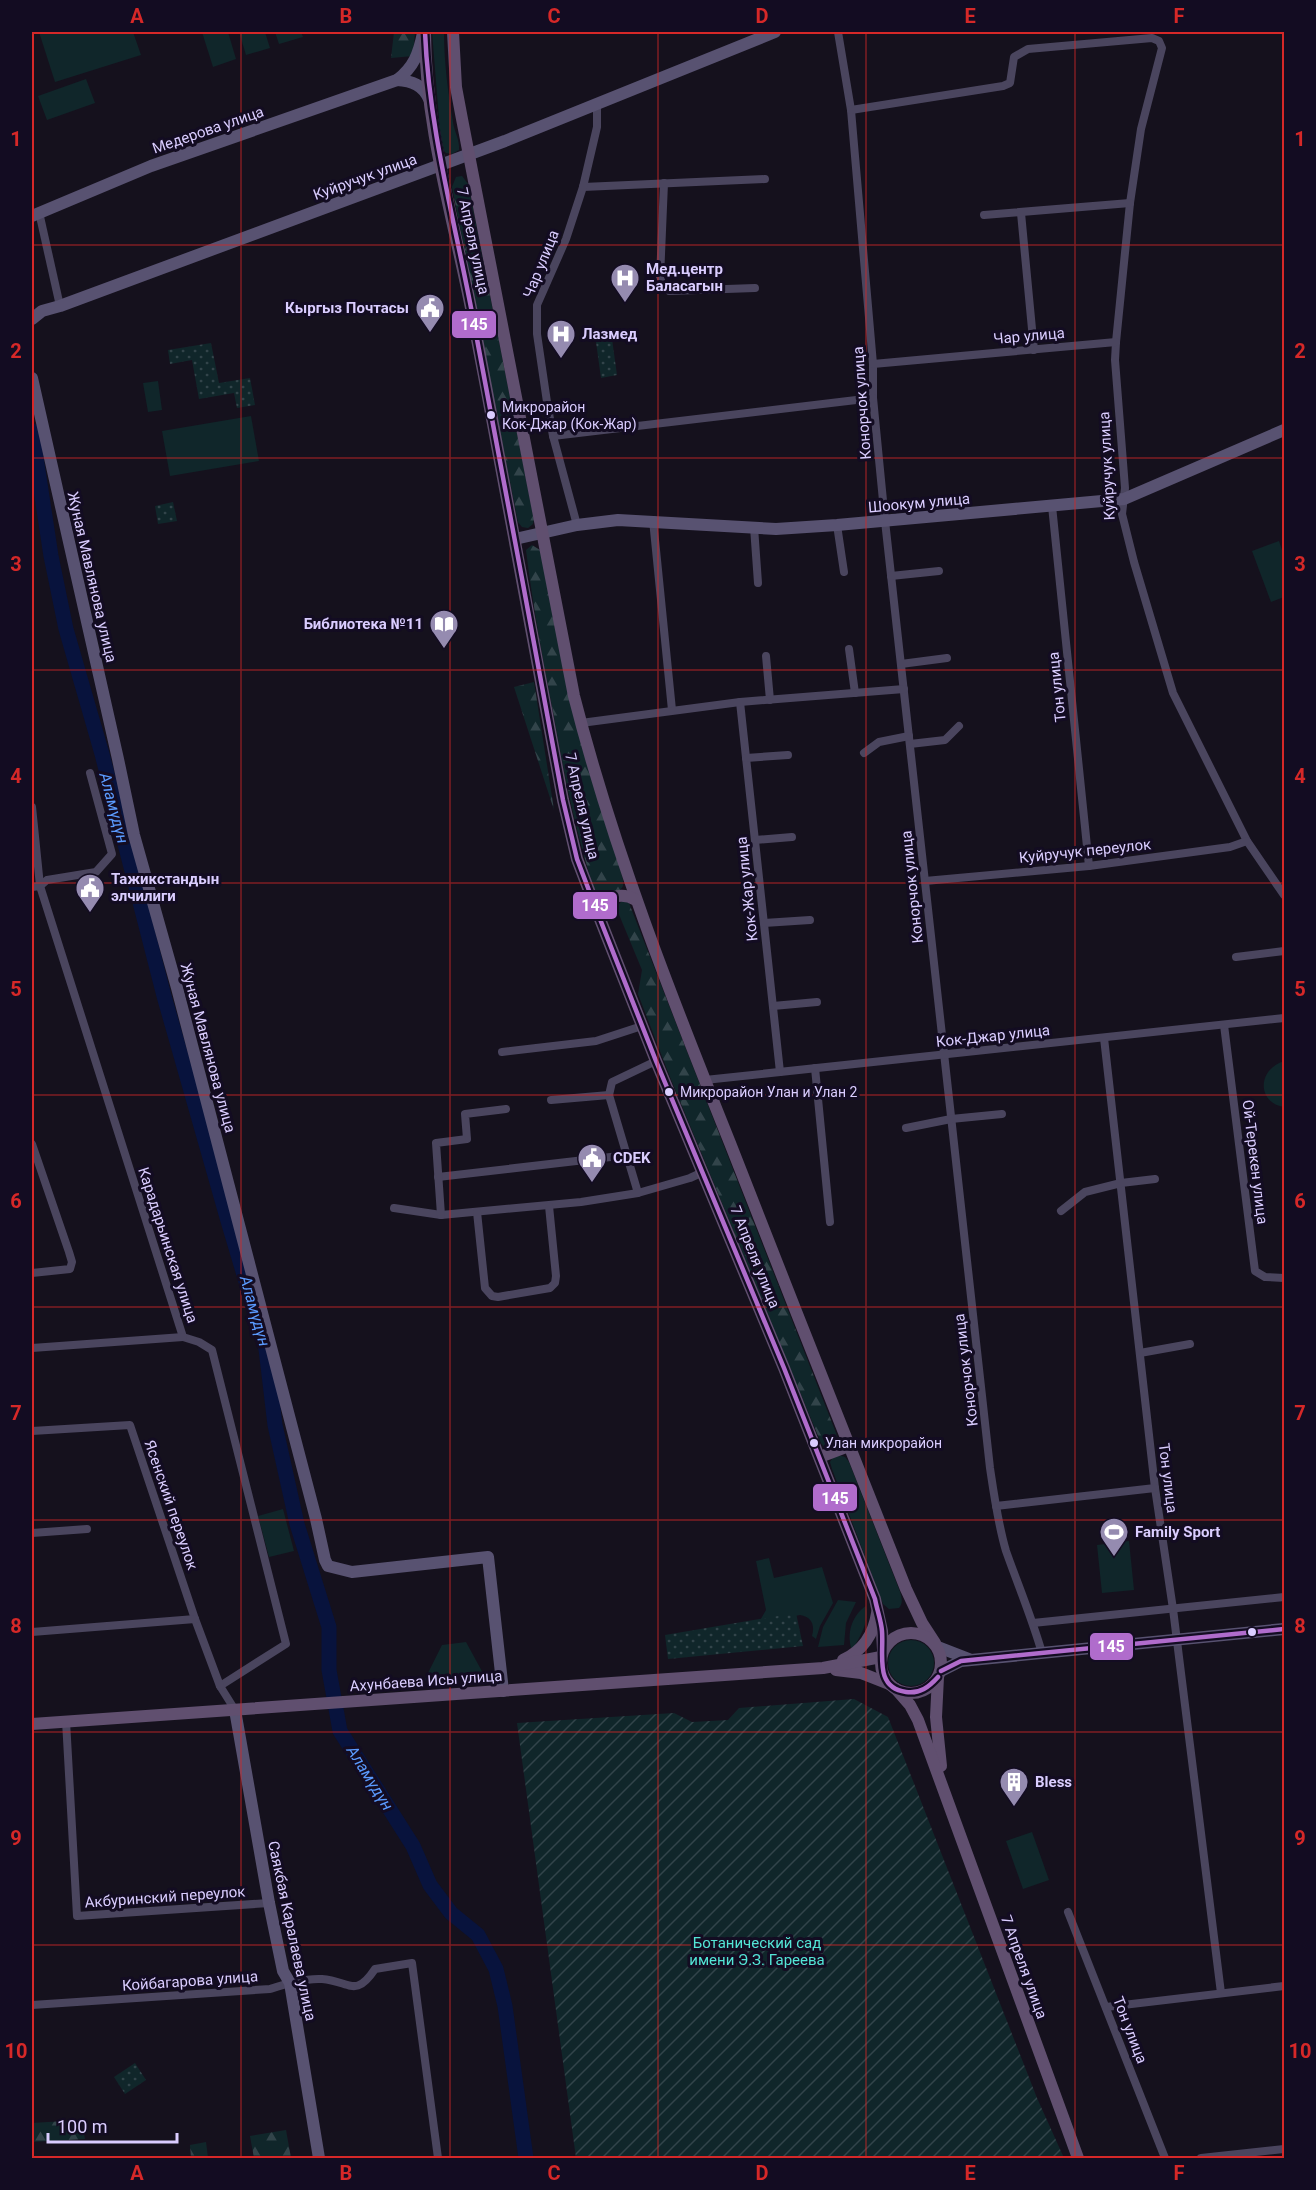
<svg xmlns="http://www.w3.org/2000/svg" width="1316" height="2190" font-family="Roboto,sans-serif">
<style>
.grass{fill:#10262a}
.forest{fill:url(#forest-firs)}
.park{fill:url(#park-dots)}
.garden{fill:url(#garden-furrows)}
.lines{fill:none;stroke-linecap:round;stroke-linejoin:round}
.river{stroke:#08133d;stroke-width:15}
.street{stroke:#4a455e;stroke-width:8}
.secondary{stroke:#585271;stroke-width:12}
.primary{stroke:#604f6f;stroke-width:12}
.bus-1-casing{stroke:#130c22;stroke-width:9}
.bus-1{stroke:#b06ccc;stroke-width:4.5}
.grid{fill:none;stroke:#d62828;stroke-width:1.5;stroke-opacity:0.55}
.bus-dot{fill:#dacdff;stroke:#130c22;stroke-width:2}
.labels{text-anchor:middle;dominant-baseline:central;stroke-width:6;stroke-linejoin:round;paint-order:stroke}
.bus-label{font-size:14px;fill:#dacdff;stroke:#130c22;text-anchor:start}
.street-label{font-size:15px;fill:#dacdff;stroke:#130c22}
.poi-label{font-size:15px;font-weight:bold;fill:#dacdff;stroke:#130c22;text-anchor:start}
.park-label{font-size:15px;fill:#53e5d6;stroke:#130c22}
.water-label{font-size:16px;font-style:italic;fill:#5b9bff;stroke:#130c22}
.line-badge{stroke:#130c22;stroke-width:2}
.badge-label{font-size:16px;text-anchor:middle;font-weight:bold;fill:#fff}
.neatline{fill:none;stroke:#d62828;stroke-width:2}
.grid-label{font-size:20px;text-anchor:middle;font-weight:bold;fill:#d62828}
</style>
<defs>
<pattern id="forest-firs" width="22" height="20" patternUnits="userSpaceOnUse" patternTransform="scale(1.5)"><rect width="22" height="20" fill="#10262a"/><path d="M5 1l3.5 6h-7zM16 11l3.5 6h-7z" fill="#32444a"/></pattern>
<pattern id="park-dots" width="8" height="8" patternUnits="userSpaceOnUse" patternTransform="scale(1.5)"><rect width="8" height="8" fill="#10262a"/><path d="M2 2h.1M6 6h.1" fill="none" stroke="#32444a" stroke-width="1.8" stroke-linecap="round"/></pattern>
<pattern id="garden-furrows" width="10" height="10" patternUnits="userSpaceOnUse" patternTransform="scale(1.5)"><rect width="10" height="10" fill="#10262a"/><path d="M-1 1l2-2M0 10L10 0M9 11l2-2" fill="none" stroke="#32444a"/></pattern>
</defs>
<rect width="100%" height="100%" fill="#15111d"/>
<g class="grass">
<polygon points="39,32 133,32 141,55 55,82"/>
<polygon points="202,32 228,32 236,59 213,67"/>
<polygon points="239,32 265,32 270,48 246,55"/>
<polygon points="275,32 301,32 303,37 279,44"/>
<path d="M432,32H444C444,62 448,92 453,122C454,131 460,140 459,150L452,154L446,153L444,151L440,131Z"/>
<polygon points="86,79 95,103 47,120 38,96"/>
<polygon points="158,381 162,410 148,412 143,383"/>
<polygon points="251,416 259,461 170,476 162,431"/>
<polygon points="1279,541 1284,556 1284,597 1271,602 1252,551"/>
<path d="M1284,1061V1107C1259,1104 1255,1071 1284,1061Z"/>
<path d="M839,1455L845,1457L849,1462L897,1584C900,1592 905,1601 899,1608L889,1609L883,1604L832,1469L830,1462L833,1457Z"/>
<polygon points="283,1509 294,1551 269,1557 258,1516"/>
<polygon points="1129,1541 1134,1590 1102,1593 1097,1545"/>
<path d="M769,1558L774,1578L822,1567L833,1603L820,1626L816,1639L812,1636C815,1625 812,1617 800,1615L758,1624L766,1610L756,1561Z"/>
<polygon points="838,1600 856,1602 846,1623 844,1645 818,1647 823,1627"/>
<path d="M866,1606C870,1621 860,1637 852,1650C846,1634 852,1615 866,1606Z"/>
<circle cx="911" cy="1663" r="23"/>
<polygon points="466,1642 484,1675 424,1681 442,1645"/>
<polygon points="1032,1832 1049,1880 1023,1889 1006,1841"/>
</g>
<g class="forest">
<polygon points="394,32 415,32 413,56 391,58"/>
<polygon points="462,176 468,184 534,519 533,524 528,528 522,527 518,522 452,187 456,177"/>
<path d="M532,545L540,550L623,880V886L618,893H598L594,888C576,834 565,779 555,722C544,665 533,608 526,550Z"/>
<polygon points="534,682 554,810 514,687"/>
<polygon points="623,900 629,903 836,1433 838,1444 825,1448 821,1443 670,1077 638,994 642,970 618,912 619,904"/>
<polygon points="81,2120 85,2139 32,2142 32,2123"/>
<polygon points="286,2130 291,2158 254,2158 250,2136"/>
<polygon points="206,2142 208,2158 191,2158 190,2145"/>
</g>
<g class="park">
<polygon points="612,339 617,375 601,378 596,342"/>
<polygon points="211,343 219,383 250,378 255,405 237,408 234,393 199,399 192,360 170,364 168,350"/>
<polygon points="173,502 177,521 158,524 155,506"/>
<polygon points="796,1613 803,1646 668,1659 665,1635"/>
<polygon points="135,2063 146,2080 125,2094 114,2077"/>
</g>
<polygon class="garden" points="854,1699 888,1717 1037,2098 1064,2158 576,2158 517,1723 674,1713 692,1722 728,1720 739,1708"/>
<g class="lines">
<polyline class="river" points="32,431 51,556 66,629 102,754 164,996 228,1221 266,1349 275,1425 297,1524 329,1627 329,1670 340,1731 413,1846 430,1885 451,1913 478,1935 496,1969 505,2006 526,2158"/>
<g class="street">
<path d="M838,32L851,110L873,364V398L885,521L990,1468C994,1495 998,1524 1006,1551C1018,1585 1032,1618 1042,1653"/>
<polyline points="851,110 1003,86 1010,83 1014,57 1028,49 1152,38 1159,41 1162,48 1141,129 1130,203 1116,342 1115,360 1125,488 1122,514 1134,562 1173,693 1247,841 1284,895"/>
<polyline points="664,183 660,278 663,285 669,291 755,288"/>
<polyline points="583,187 765,179"/>
<polyline points="39,212 60,306"/>
<polyline points="1021,213 1034,350"/>
<polyline points="984,215 1130,203"/>
<polyline points="873,364 1116,342"/>
<polyline points="553,436 873,398"/>
<polyline points="1052,506 1089,866"/>
<polyline points="653,520 672,710"/>
<polyline points="577,525 553,436 547,402 537,334 537,305 566,239 583,187 597,127 597,104"/>
<polyline points="837,525 844,572"/>
<polyline points="754,527 758,583"/>
<polyline points="891,576 939,571"/>
<polyline points="849,649 855,693"/>
<polyline points="766,656 770,700"/>
<polyline points="901,664 947,658"/>
<polyline points="740,702 780,1072"/>
<polyline points="581,723 740,702 904,689"/>
<polyline points="910,744 945,740 959,726"/>
<polyline points="864,753 879,742 909,736"/>
<polyline points="746,758 788,755"/>
<polyline points="32,807 40,886 183,1337 199,1342 212,1350 286,1644 220,1686 235,1710"/>
<polyline points="755,840 792,837"/>
<polyline points="925,881 1089,866 1230,847 1247,841"/>
<polyline points="32,887 40,886 47,880 96,872 112,854 90,773"/>
<polyline points="764,923 810,920"/>
<polyline points="1236,957 1284,951"/>
<polyline points="773,1006 817,1002"/>
<polyline points="1224,1025 1255,1271 1265,1277 1284,1278"/>
<polyline points="1104,1038 1155,1488 1173,1609 1221,1993"/>
<polyline points="502,1052 596,1041 642,1026"/>
<polyline points="815,1068 830,1222"/>
<polyline points="705,1080 1284,1018"/>
<polyline points="551,1100 609,1095"/>
<polyline points="906,1128 951,1119 1002,1114"/>
<polyline points="32,1144 69,1252 72,1262 70,1269 32,1273"/>
<polyline points="438,1177 628,1155"/>
<polyline points="638,1193 609,1095 612,1082 656,1061"/>
<polyline points="394,1208 441,1215 581,1202 638,1193 690,1178 703,1172"/>
<polyline points="1061,1211 1085,1192 1121,1183 1155,1179"/>
<polyline points="477,1212 485,1288 492,1296 498,1297 550,1288 555,1283 556,1276 549,1206"/>
<polyline points="441,1215 436,1143 467,1139 465,1114 506,1109"/>
<polyline points="32,1348 183,1337"/>
<polyline points="1140,1353 1190,1344"/>
<polyline points="32,1431 130,1425 195,1619 220,1686"/>
<polyline points="996,1506 1155,1488"/>
<polyline points="32,1533 87,1529"/>
<polyline points="1033,1623 1284,1597"/>
<polyline points="32,1632 195,1619"/>
<polyline points="66,1721 77,1916 269,1903"/>
<polyline points="1068,1912 1165,2158"/>
<path d="M32,2005L270,1989C286,1984 305,1978 322,1979C350,1981 355,1999 375,1969L412,1963L438,2158"/>
<polyline points="1106,2007 1284,1986"/>
<polyline points="1201,2158 1284,2149"/>
</g>
<g class="secondary">
<path d="M397,80C412,81 423,85 429,99"/>
<path d="M32,216L151,166L397,80C414,67 419,53 423,33"/>
<polyline points="32,319 42,311 60,306 505,141 775,32"/>
<polyline points="32,378 118,759 134,835 177,988 316,1519 325,1560 328,1566 352,1572 488,1557 503,1691"/>
<polyline points="515,539 577,525 618,520 776,529 837,525 1124,499 1284,430"/>
<polyline points="938,1647 969,1659"/>
<polyline points="941,1671 961,1661 1284,1629"/>
<polyline points="235,1710 269,1903 283,1971 290,1983 319,2158"/>
</g>
<g class="primary">
<path d="M425,32C425,127 454,220 472,313C503,475 533,637 563,800L577,859L598,914L656,1061L784,1368L875,1599L882,1631L883,1650"/>
<path d="M453,32L456,87L462,119L574,696C613,849 671,996 730,1143C788,1292 847,1440 906,1589L922,1623L935,1643"/>
<path d="M598,914C604,897 620,891 636,900"/>
<polyline points="820,1457 849,1446"/>
<circle cx="911" cy="1663" r="30"/>
<path d="M843,1660C862,1651 874,1634 877,1613"/>
<polyline points="836,1670 861,1673 889,1684"/>
<polyline points="938,1677 936,1717 941,1766"/>
<polyline points="896,1689 910,1705 918,1720 1078,2158"/>
<polyline points="32,1724 823,1668 881,1657"/>
</g>
<g class="bus-1-casing">
<g id="bus-1">
<path d="M425,32C429,130 455,222 473,318C504,479 533,639 563,800L577,859L598,914L656,1061L784,1368L875,1599C877,1610 881,1620 882,1631C884,1654 874,1688 906,1692C920,1694 929,1687 938,1677"/>
<polyline points="941,1671 961,1661 1284,1629"/>
</g>
</g>
<use href="#bus-1" class="bus-1"/>
</g>
<path class="grid" d="M241,32V2158M450,32V2158M658,32V2158M866,32V2158M1075,32V2158M32,245H1284M32,458H1284M32,670H1284M32,883H1284M32,1095H1284M32,1307H1284M32,1520H1284M32,1732H1284M32,1945H1284"/>
<defs>
<g id="hospital-pin" transform="scale(1.5)"><path d="M0 17L-7.5 6A9.5 9.5 0 1 1 7.5 6Z" fill="#958bb0" stroke="#130c22"/><path d="M-5-5h3v3.5h4V-5h3V5h-3V1.5h-4V5h-3Z" fill="#fff"/></g>
<g id="civic-pin" transform="scale(1.5)"><path d="M0 17L-7.5 6A9.5 9.5 0 1 1 7.5 6Z" fill="#958bb0" stroke="#130c22"/><path d="M-.6-6.5H3V-4.5H.6V-3L4-1V1h2V6H-6V1h2V-1L-.6-3ZM-1.2 2.5V6h2.4V2.5Z" fill="#fff"/></g>
<g id="library-pin" transform="scale(1.5)"><path d="M0 17L-7.5 6A9.5 9.5 0 1 1 7.5 6Z" fill="#958bb0" stroke="#130c22"/><path d="M-6-4Q-3-5.5-.7-3.5V5Q-3 3-6 4ZM6-4Q3-5.5 .7-3.5V5Q3 3 6 4Z" fill="#fff"/></g>
<g id="stadium-pin" transform="scale(1.5)"><path d="M0 17L-7.5 6A9.5 9.5 0 1 1 7.5 6Z" fill="#958bb0" stroke="#130c22"/><path d="M0-5a6.5 5 0 1 0 0 10a6.5 5 0 1 0 0-10ZM-3.5-1.8h7v3.6h-7Z" fill="#fff"/></g>
<g id="building-pin" transform="scale(1.5)"><path d="M0 17L-7.5 6A9.5 9.5 0 1 1 7.5 6Z" fill="#958bb0" stroke="#130c22"/><path d="M-4-6H4V6H1V3H-1V6H-4ZM-2.5-4.3h1.7v1.8h-1.7ZM.8-4.3h1.7v1.8H.8ZM-2.5-1h1.7V.8h-1.7ZM.8-1h1.7V.8H.8Z" fill="#fff"/></g>
</defs>
<g fill-rule="evenodd">
<use href="#hospital-pin" x="625" y="278"/>
<use href="#civic-pin" x="430" y="308"/>
<use href="#hospital-pin" x="561" y="334"/>
<use href="#library-pin" x="444" y="624"/>
<use href="#civic-pin" x="90" y="888"/>
<use href="#civic-pin" x="592" y="1158"/>
<use href="#stadium-pin" x="1114" y="1532"/>
<use href="#building-pin" x="1014" y="1782"/>
</g>
<g class="bus-dot">
<circle cx="491" cy="415" r="5"/>
<circle cx="669" cy="1092" r="5"/>
<circle cx="814" cy="1443" r="5"/>
<circle cx="1252" cy="1632" r="5"/>
</g>
<g class="labels">
<g class="bus-label">
<text x="502" y="407">Микрорайон<tspan x="502" dy="17">Кок-Джар (Кок-Жар)</tspan></text>
<text x="680" y="1092">Микрорайон Улан и Улан 2</text>
<text x="825" y="1443">Улан микрорайон</text>
</g>
<g class="street-label">
<text transform="translate(208 130) rotate(-19)">Медерова улица</text>
<text transform="translate(365 177) rotate(-20)">Куйручук улица</text>
<text transform="translate(473 241) rotate(78)">7 Апреля улица</text>
<text transform="translate(541 264) rotate(-68)">Чар улица</text>
<text transform="translate(1029 336) rotate(-5)">Чар улица</text>
<text transform="translate(862 403) rotate(-94)">Конорчок улица</text>
<text transform="translate(1107 466) rotate(-93)">Куйручук улица</text>
<text transform="translate(919 503) rotate(-5)">Шоокум улица</text>
<text transform="translate(92 577) rotate(77)">Жуная Мавлянова улица</text>
<text transform="translate(1057 687) rotate(-96)">Тон улица</text>
<text transform="translate(582 806) rotate(77)">7 Апреля улица</text>
<text transform="translate(1085 851) rotate(-6)">Куйручук переулок</text>
<text transform="translate(912 887) rotate(-96)">Конорчок улица</text>
<text transform="translate(747 889) rotate(-96)">Кок-Жар улица</text>
<text transform="translate(993 1036) rotate(-6)">Кок-Джар улица</text>
<text transform="translate(208 1048) rotate(75)">Жуная Мавлянова улица</text>
<text transform="translate(1255 1162) rotate(83)">Ой-Терекен улица</text>
<text transform="translate(168 1245) rotate(72)">Карадарьинская улица</text>
<text transform="translate(755 1257) rotate(68)">7 Апреля улица</text>
<text transform="translate(966 1370) rotate(-97)">Конорчок улица</text>
<text transform="translate(1168 1478) rotate(83)">Тон улица</text>
<text transform="translate(171 1505) rotate(71)">Ясенский переулок</text>
<text transform="translate(426 1681) rotate(-4)">Ахунбаева Исы улица</text>
<text transform="translate(165 1897) rotate(-4)">Акбуринский переулок</text>
<text transform="translate(292 1931) rotate(78)">Саякбая Каралаева улица</text>
<text transform="translate(1024 1967) rotate(70)">7 Апреля улица</text>
<text transform="translate(190 1981) rotate(-4)">Койбагарова улица</text>
<text transform="translate(1130 2030) rotate(69)">Тон улица</text>
</g>
<g class="poi-label">
<text x="646" y="269">Мед.центр<tspan x="646" dy="17">Баласагын</tspan></text>
<text x="409" y="308" text-anchor="end">Кыргыз Почтасы</text>
<text x="582" y="334">Лазмед</text>
<text x="423" y="624" text-anchor="end">Библиотека №11</text>
<text x="111" y="879">Тажикстандын<tspan x="111" dy="17">элчилиги</tspan></text>
<text x="613" y="1158">CDEK</text>
<text x="1135" y="1532">Family Sport</text>
<text x="1035" y="1782">Bless</text>
</g>
<g class="park-label">
<text x="757" y="1943">Ботанический сад<tspan x="757" dy="17">имени Э.З. Гареева</tspan></text>
</g>
<g class="water-label">
<text transform="translate(114 808) rotate(75)">Аламүдүн</text>
<text transform="translate(255 1311) rotate(74)">Аламүдүн</text>
<text transform="translate(370 1778) rotate(58)">Аламүдүн</text>
</g>
</g>
<g class="line-badge">
<rect x="451" y="310" width="46" height="29" rx="6" fill="#b06ccc"/>
<rect x="572" y="891" width="46" height="29" rx="6" fill="#b06ccc"/>
<rect x="812" y="1483" width="46" height="29" rx="6" fill="#b06ccc"/>
<rect x="1089" y="1632" width="45" height="29" rx="6" fill="#b06ccc"/>
</g>
<g class="badge-label">
<text x="474" y="330">145</text>
<text x="595" y="911">145</text>
<text x="835" y="1504">145</text>
<text x="1111" y="1652">145</text>
</g>
<rect width="1316" height="2190" fill="none" stroke="#130c22" stroke-width="66"/>
<path d="M48 2133v9h129v-9" fill="none" stroke="#dacdff" stroke-width="3"/>
<text x="57" y="2133" font-size="18" fill="#dacdff" stroke="#130c22" stroke-width="4.5" paint-order="stroke">100 m</text>
<rect x="33" y="33" width="1250" height="2124" class="neatline"/>
<g class="grid-label">
<text x="137" y="23">A</text>
<text x="346" y="23">B</text>
<text x="554" y="23">C</text>
<text x="762" y="23">D</text>
<text x="970" y="23">E</text>
<text x="1179" y="23">F</text>
<text x="16" y="146">1</text>
<text x="1300" y="146">1</text>
<text x="16" y="358">2</text>
<text x="1300" y="358">2</text>
<text x="16" y="571">3</text>
<text x="1300" y="571">3</text>
<text x="16" y="783">4</text>
<text x="1300" y="783">4</text>
<text x="16" y="996">5</text>
<text x="1300" y="996">5</text>
<text x="16" y="1208">6</text>
<text x="1300" y="1208">6</text>
<text x="16" y="1420">7</text>
<text x="1300" y="1420">7</text>
<text x="16" y="1633">8</text>
<text x="1300" y="1633">8</text>
<text x="16" y="1845">9</text>
<text x="1300" y="1845">9</text>
<text x="16" y="2058">10</text>
<text x="1300" y="2058">10</text>
<text x="137" y="2180">A</text>
<text x="346" y="2180">B</text>
<text x="554" y="2180">C</text>
<text x="762" y="2180">D</text>
<text x="970" y="2180">E</text>
<text x="1179" y="2180">F</text>
</g>
</svg>
